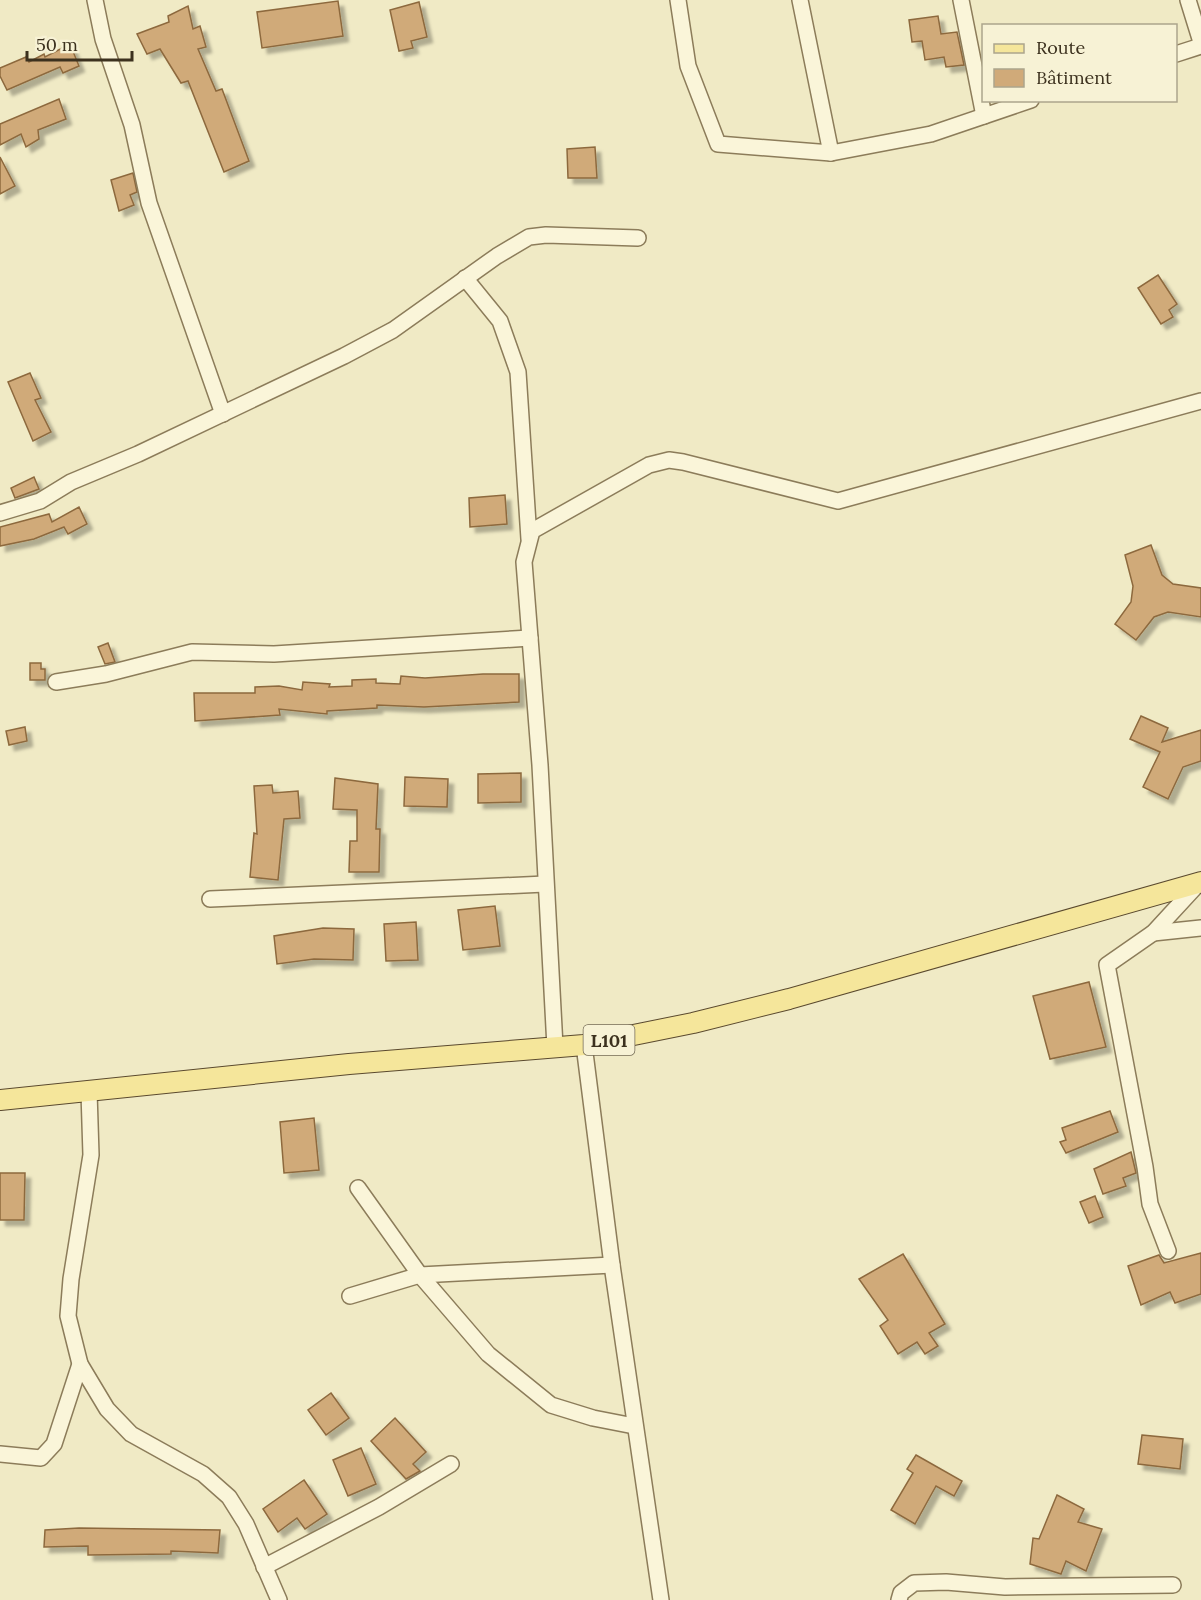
<svg xmlns="http://www.w3.org/2000/svg" width="1201" height="1600" font-family="Lora,serif">
<style>
.building{fill:#d0aa79;stroke:#8d693e;stroke-width:1.5;filter:url(#shadow)}
.lines{fill:none;stroke-linecap:round;stroke-linejoin:round}
.minor-casing{stroke:#8c7c5a;stroke-width:18}
.major-casing{stroke:#5a492e;stroke-width:22}
.minor{stroke:#faf5d9;stroke-width:15}
.major{stroke:#f5e69b;stroke-width:20}
.labels{text-anchor:middle;dominant-baseline:central;stroke-width:5;stroke-linejoin:round;paint-order:stroke}
.shield{fill:#f7f2d5;stroke:#746b55;stroke-width:1.5}
.shield-label{font-size:18px;font-weight:bold;fill:#3c311e}
</style>
<defs>
<filter id="shadow"><feDropShadow dx="5.5" dy="5.5" stdDeviation="1.5" flood-color="#0004"/></filter>
</defs>
<rect width="100%" height="100%" fill="#f0eac5"/>
<g class="building">
<polygon points="338,1 343,36 262,48 257,12"/>
<polygon points="419,2 427,37 411,41 413,48 399,51 390,10"/>
<polygon points="188,6 193,29 200,26 206,47 198,49 216,91 222,89 249,161 224,172 188,81 181,83 160,49 147,54 137,34 169,22 168,16"/>
<polygon points="938,16 941,34 957,32 964,65 946,67 944,57 925,60 922,41 912,42 909,20"/>
<polygon points="70,44 79,66 63,73 60,67 7,90 0,76 0,68 26,57 29,62 44,54 45,57"/>
<polygon points="59,99 66,119 38,130 39,139 26,147 21,134 0,145 0,124"/>
<polygon points="595,147 597,178 568,178 567,149"/>
<polygon points="0,157 15,186 0,194"/>
<polygon points="133,173 137,192 130,195 134,205 119,211 111,180"/>
<polygon points="1158,275 1177,304 1169,310 1173,317 1161,324 1138,288"/>
<polygon points="30,373 41,398 35,400 51,432 33,441 8,382"/>
<polygon points="34,477 39,489 15,498 11,488"/>
<polygon points="505,495 507,524 470,527 469,498"/>
<polygon points="79,507 87,524 68,534 64,527 34,539 0,546 0,527 49,514 52,522"/>
<polygon points="1151,545 1162,575 1173,584 1201,588 1201,617 1168,612 1154,617 1136,640 1115,624 1131,602 1133,586 1125,555"/>
<polygon points="108,643 115,662 105,664 98,647"/>
<polygon points="30,663 41,663 41,669 45,669 45,680 30,680"/>
<polygon points="483,674 519,674 519,702 424,707 377,705 377,708 327,711 327,714 279,709 280,715 195,721 194,693 255,693 255,687 279,686 302,690 303,682 330,684 329,687 352,686 352,680 376,679 376,683 400,684 401,676 425,678"/>
<polygon points="1141,716 1168,728 1162,742 1201,730 1201,761 1183,767 1168,799 1143,787 1160,752 1130,739"/>
<polygon points="25,727 27,741 9,745 6,731"/>
<polygon points="521,773 521,802 478,803 478,774"/>
<polygon points="405,777 448,779 447,807 404,806"/>
<polygon points="335,778 378,784 376,829 380,829 379,872 349,872 350,841 357,841 357,810 333,809"/>
<polygon points="272,785 273,793 298,791 300,818 284,819 278,880 250,877 254,833 257,834 254,786"/>
<polygon points="495,906 500,946 463,950 458,910"/>
<polygon points="416,922 418,960 386,961 384,924"/>
<polygon points="323,928 354,929 353,960 314,959 277,964 274,936"/>
<polygon points="1089,982 1106,1047 1050,1059 1033,996"/>
<polygon points="1110,1111 1118,1132 1066,1153 1060,1142 1066,1140 1062,1128"/>
<polygon points="314,1118 319,1170 284,1173 280,1122"/>
<polygon points="1131,1152 1136,1173 1123,1178 1126,1186 1103,1194 1094,1169"/>
<polygon points="0,1173 25,1173 24,1220 0,1220"/>
<polygon points="1095,1196 1103,1217 1089,1223 1080,1202"/>
<polygon points="1201,1253 1201,1294 1175,1303 1170,1292 1141,1305 1128,1266 1159,1255 1164,1263"/>
<polygon points="903,1254 945,1324 929,1333 938,1346 925,1354 917,1342 898,1354 880,1326 888,1320 859,1279"/>
<polygon points="331,1393 349,1418 326,1435 308,1410"/>
<polygon points="395,1418 426,1452 413,1464 420,1471 406,1479 371,1441"/>
<polygon points="1142,1435 1183,1439 1180,1469 1138,1464"/>
<polygon points="361,1448 376,1484 348,1496 333,1460"/>
<polygon points="916,1455 962,1481 954,1496 936,1486 915,1524 891,1510 913,1473 907,1469"/>
<polygon points="304,1480 327,1514 305,1529 297,1518 278,1532 263,1509"/>
<polygon points="1057,1495 1084,1509 1078,1522 1102,1529 1086,1571 1066,1561 1061,1574 1030,1564 1033,1538 1039,1539"/>
<polygon points="79,1528 220,1530 218,1553 171,1551 171,1554 88,1555 88,1546 44,1547 45,1530"/>
</g>
<g class="lines">
<g class="minor-casing">
<g id="minor">
<polyline points="95,0 103,39 132,125 149,203 223,414"/>
<polyline points="678,0 688,66 718,144 831,153 931,134 1031,100"/>
<polyline points="800,0 831,153"/>
<polyline points="961,0 984,116"/>
<polyline points="1188,0 1201,42"/>
<polyline points="1176,54 1201,46"/>
<polyline points="465,278 500,321 518,372 529,539"/>
<polyline points="0,513 40,501 71,482 138,454 344,356 393,330 497,256 529,237 546,235 638,238"/>
<polyline points="56,682 106,674 192,652 274,654 530,638"/>
<polyline points="210,899 545,884"/>
<polyline points="1153,933 1201,928"/>
<polyline points="584,1045 612,1265 661,1600"/>
<polyline points="555,1047 540,765 524,562 532,531 649,465 669,460 683,462 838,501 1201,401"/>
<polyline points="89,1092 91,1155 71,1279 68,1316 80,1364 107,1409 131,1434 203,1474 229,1497 246,1524 279,1600"/>
<polyline points="358,1188 420,1275 488,1354 551,1405 593,1418 634,1426"/>
<polyline points="1168,1251 1150,1204 1145,1167 1107,965 1153,933 1199,883"/>
<polyline points="350,1296 420,1275 612,1265"/>
<polyline points="0,1454 41,1458 54,1444 80,1364"/>
<polyline points="264,1567 379,1507 451,1464"/>
<polyline points="899,1600 901,1593 914,1583 946,1582 1005,1587 1173,1585"/>
</g>
</g>
<g class="major-casing">
<polyline id="major" points="0,1100 349,1064 584,1045 693,1023 789,999 1201,882"/>
</g>
<use href="#minor" class="minor"/>
<use href="#major" class="major"/>
</g>
<g class="labels">
<rect class="shield" x="583.5" y="1025" width="51" height="30" rx="4.5"/>
<g class="shield-label">
<text x="609" y="1040">L101</text>
</g>
</g>
<rect x="982" y="24" width="195" height="78" fill="#f7f2d5" stroke="#aca58c" stroke-width="1.5"/>
<rect x="994" y="44" width="30" height="9" fill="#f5e69b" stroke="#aca58c" stroke-width="1.5"/>
<text x="1036" y="54" font-size="18" fill="#3c311e">Route</text>
<rect x="994" y="69" width="30" height="18" fill="#d0aa79" stroke="#aca58c" stroke-width="1.5"/>
<text x="1036" y="84" font-size="18" fill="#3c311e">Bâtiment</text>
<path d="M27 51v9h105v-9" fill="none" stroke="#3c311e" stroke-width="3"/>
<text x="36" y="51" font-size="18" fill="#3c311e" stroke="#f7f2d5" stroke-width="4.5" paint-order="stroke">50 m</text>
</svg>
